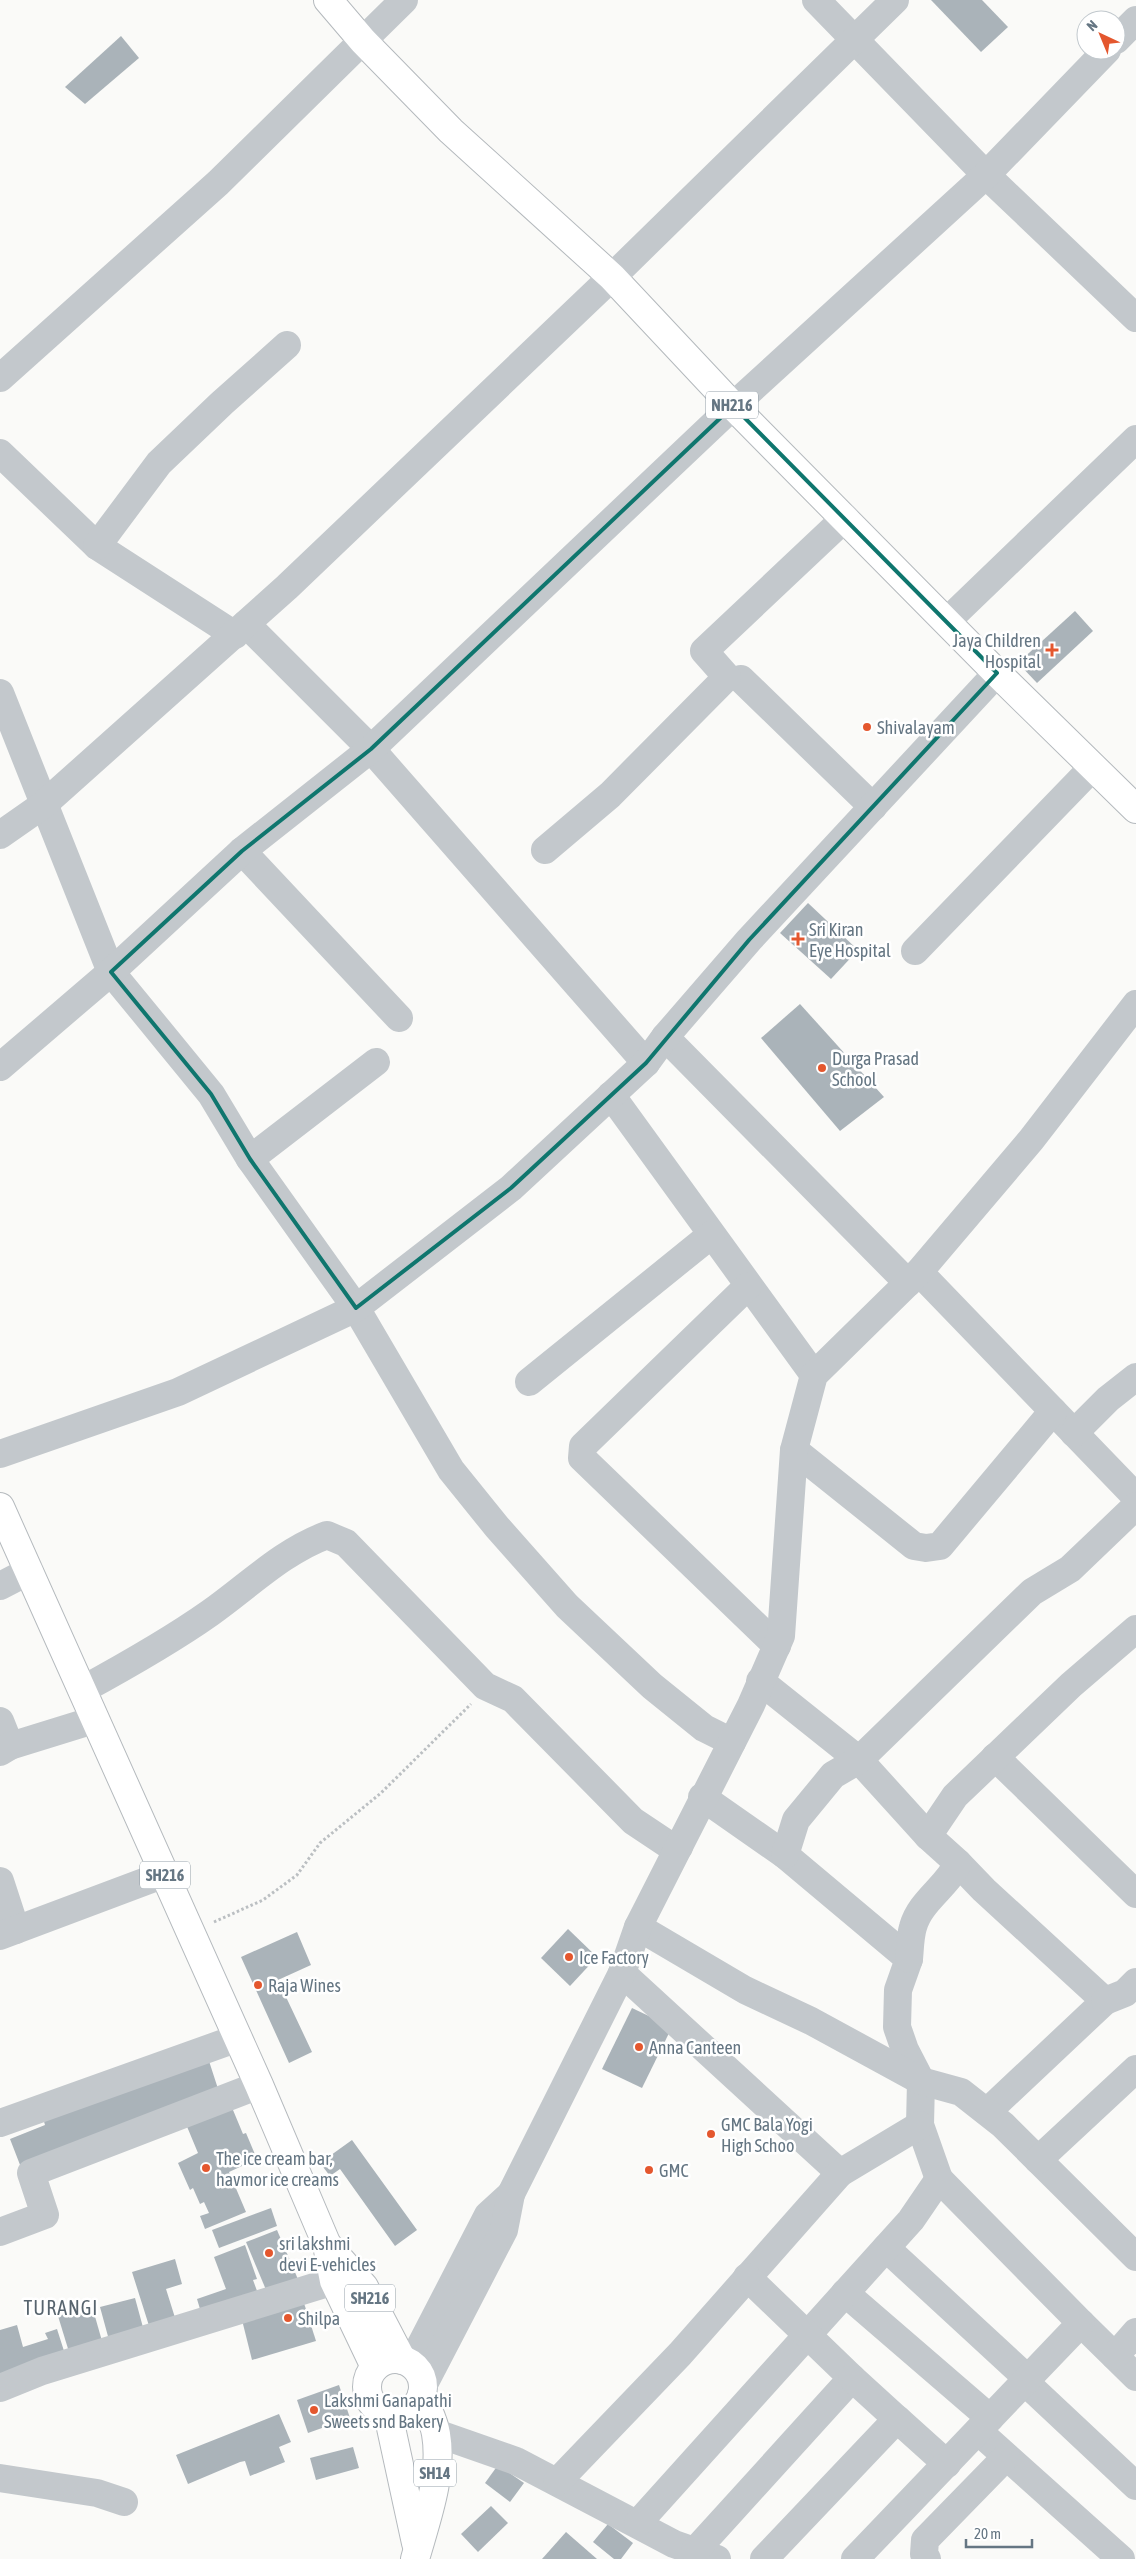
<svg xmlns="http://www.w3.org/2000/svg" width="1136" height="2559" font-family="'Asap Condensed',sans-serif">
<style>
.building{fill:#aab3b9}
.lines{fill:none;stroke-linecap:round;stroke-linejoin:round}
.major-casing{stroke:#b5babe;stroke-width:30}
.highway-casing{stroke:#b4b9bd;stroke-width:30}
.path{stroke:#bbbfc2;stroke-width:3;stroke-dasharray:2.5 2.5;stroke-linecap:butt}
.minor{stroke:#c3c8cc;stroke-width:28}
.major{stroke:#fff;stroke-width:28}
.highway{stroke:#fff;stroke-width:28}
.marked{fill:none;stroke:#0f766e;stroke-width:4;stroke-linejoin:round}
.poi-dot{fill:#e4572e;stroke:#fff;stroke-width:2}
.labels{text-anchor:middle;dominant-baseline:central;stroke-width:5;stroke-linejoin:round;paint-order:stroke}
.shield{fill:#fff;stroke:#939fa8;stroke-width:1}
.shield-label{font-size:16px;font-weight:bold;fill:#657683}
.poi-label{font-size:18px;fill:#657683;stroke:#fff;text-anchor:start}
.quarter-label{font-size:20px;letter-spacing:1px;fill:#57646e;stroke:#fff}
</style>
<rect width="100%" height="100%" fill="#fafaf8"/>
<g class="building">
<polygon points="931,0 982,0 1008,27 981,52"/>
<polygon points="121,36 139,58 85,104 65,87"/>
<polygon points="1075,611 1093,631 1037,683 1018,663"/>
<polygon points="808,903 858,950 831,979 780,933"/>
<polygon points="800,1004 884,1097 840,1131 761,1038"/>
<polygon points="568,1929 597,1957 570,1986 541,1958"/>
<polygon points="297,1932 311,1965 278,1980 312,2052 289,2063 241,1957"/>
<polygon points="632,2008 672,2027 642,2088 602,2069"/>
<polygon points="209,2061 221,2098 22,2170 10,2139 45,2125 43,2118"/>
<polygon points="228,2098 243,2134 246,2133 257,2159 229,2172 246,2212 205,2229 200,2216 209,2213 204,2202 200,2204 193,2188 190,2190 178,2163 198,2153 183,2117"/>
<polygon points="352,2140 417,2230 395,2246 340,2169 330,2176 320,2163"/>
<polygon points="271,2208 277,2226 219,2248 212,2230"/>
<polygon points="277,2230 300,2284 269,2297 246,2242"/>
<polygon points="245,2245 257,2279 253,2280 260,2299 203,2319 197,2299 226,2289 214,2257"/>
<polygon points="175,2259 182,2284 166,2289 177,2324 151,2332 132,2272"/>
<polygon points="135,2298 144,2331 109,2340 100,2307"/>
<polygon points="303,2300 316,2341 252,2360 242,2320"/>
<polygon points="92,2306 102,2341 69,2352 58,2316"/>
<polygon points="17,2325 23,2347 48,2339 45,2333 57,2329 64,2351 0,2378 0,2330"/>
<polygon points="339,2385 350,2418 308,2433 297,2400"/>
<polygon points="279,2414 291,2442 279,2447 285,2462 250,2476 245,2461 240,2462 188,2484 176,2455"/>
<polygon points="353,2447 359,2468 316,2480 310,2458"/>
<polygon points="498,2465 524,2483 510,2502 485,2483"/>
<polygon points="491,2506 508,2523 478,2552 461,2534"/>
<polygon points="608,2524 633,2543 621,2559 614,2559 593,2542"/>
<polygon points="566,2532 597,2559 542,2559"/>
</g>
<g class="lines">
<g class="major-casing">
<g id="major">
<polyline points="0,1507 259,2085 327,2245 334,2281 375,2367"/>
<polyline points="328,2246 364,2287 402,2360"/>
<circle cx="395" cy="2387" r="28"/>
<polyline points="388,2414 416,2543"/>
<path d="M415,2559C426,2520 443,2475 436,2434C434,2421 426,2407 422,2394"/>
</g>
</g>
<g class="highway-casing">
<polyline id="highway" points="328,0 363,41 451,131 612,277 733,406 997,673 1136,809"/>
</g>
<polyline class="path" points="214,1922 263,1900 297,1875 320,1843 381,1793 471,1704"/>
<g class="minor">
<polyline points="816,0 986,175 1136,318"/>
<polyline points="1116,40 1136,20"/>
<polyline points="0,378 218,183 404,0"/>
<polyline points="0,453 97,546 235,635"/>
<polyline points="97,546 159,463 222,403 287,345"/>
<polyline points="947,621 1136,439"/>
<polyline points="246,624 371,749 646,1063"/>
<polyline points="741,679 873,807"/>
<polyline points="0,693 111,972 211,1094 250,1159 356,1308 451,1470 497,1527 567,1606 652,1686 704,1728 732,1742"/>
<polyline points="0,835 43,805 287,587 612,277 895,0"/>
<polyline points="545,850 610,795 727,677 704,651 845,518"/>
<polyline points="242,851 399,1018"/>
<polyline points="915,951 1093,767"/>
<polyline points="665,1037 908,1283"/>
<polyline points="0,1067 111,972 242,851 371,749 733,406 986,175 1107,50"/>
<polyline points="611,1095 814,1375"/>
<polyline points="250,1159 376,1062"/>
<polyline points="919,1272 1136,1497"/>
<polyline points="748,1286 583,1446 582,1458 777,1646"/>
<polyline points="529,1382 711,1235"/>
<polyline points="1074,1433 1108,1399 1136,1377"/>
<polyline points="794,1450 914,1546 926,1548 940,1546 1053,1411"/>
<polyline points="0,1454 178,1392 356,1308 511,1188 646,1063 665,1037 749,940 997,673"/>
<polyline points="0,1586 29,1571"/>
<polyline points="760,1681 859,1760 928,1836"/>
<path d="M82,1690C126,1666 169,1642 210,1613C247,1587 283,1551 327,1535L346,1543L485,1686L513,1699L633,1821L666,1843L679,1847"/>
<polyline points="0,1721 10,1746"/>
<polyline points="0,1752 10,1746 94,1720"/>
<polyline points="995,1757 1136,1894"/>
<polyline points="702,1797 785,1855 909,1959 898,1990 897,2027 905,2050 921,2081 920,2125 939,2179"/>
<polyline points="785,1855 796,1820 833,1775 859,1760 1032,1592 1070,1569 1136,1506"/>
<polyline points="958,1863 984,1890 1105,2001 987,2112"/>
<polyline points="0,1881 16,1930"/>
<polyline points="638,1927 745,1990 811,2021 921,2081 961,2092 1003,2125 1136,2257"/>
<polyline points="0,1936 165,1874"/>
<path d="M909,1959C910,1949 910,1937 913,1927C920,1901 947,1887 958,1863L928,1836L955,1796L1071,1685L1136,1629"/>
<polyline points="622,1973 840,2173"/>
<polyline points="1105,2001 1125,1993 1136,1982"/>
<polyline points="0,2123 238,2038"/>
<polyline points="1038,2160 1136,2069"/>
<polyline points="0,2232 45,2215 31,2173 259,2085"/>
<polyline points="886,2248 1028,2379"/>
<polyline points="845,2293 990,2418"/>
<polyline points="1081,2323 1136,2377"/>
<polyline points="1115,2356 1136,2332"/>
<polyline points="411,2364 488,2215 511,2194"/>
<polyline points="1025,2382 1136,2486"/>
<polyline points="423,2386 504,2230 511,2194 622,1973 638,1927 751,1705 781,1636 794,1450 814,1375 919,1272 1031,1140 1136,1004"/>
<polyline points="0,2388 42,2371 334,2281"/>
<polyline points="897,2419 947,2464"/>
<polyline points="978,2431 1121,2559"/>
<polyline points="436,2433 516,2461 674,2544 717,2559"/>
<polyline points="0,2478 97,2493 124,2502"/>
<polyline points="557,2482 680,2354 840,2173 920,2125"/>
<polyline points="638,2523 911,2220 939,2179 1081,2323 855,2559"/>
<polyline points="695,2551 852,2378 747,2277"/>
<polyline points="764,2559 897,2419 852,2378"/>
<polyline points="927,2559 924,2554 925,2540 1006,2457"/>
</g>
<use href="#major" class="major"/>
<use href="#highway" class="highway"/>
</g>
<path class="marked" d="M733,406L997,673L749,940L646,1063L511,1188L356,1308L250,1159L211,1094L111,972L242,851L371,749Z"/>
<g class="poi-dot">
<path d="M1049.5 642.5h5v5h5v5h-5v5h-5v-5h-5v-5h5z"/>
<circle cx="867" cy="727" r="5"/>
<path d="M795.5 931.5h5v5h5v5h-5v5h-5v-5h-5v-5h5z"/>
<circle cx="822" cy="1068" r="5"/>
<circle cx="569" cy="1957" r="5"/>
<circle cx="258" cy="1985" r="5"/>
<circle cx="639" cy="2047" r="5"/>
<circle cx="711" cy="2134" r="5"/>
<circle cx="206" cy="2168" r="5"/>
<circle cx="649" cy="2170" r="5"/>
<circle cx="269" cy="2253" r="5"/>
<circle cx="288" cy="2318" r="5"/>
<circle cx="314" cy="2410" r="5"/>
</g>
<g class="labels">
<g class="shield">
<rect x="706" y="391.5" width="52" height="27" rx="4"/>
<rect x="140" y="1861.5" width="50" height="27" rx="4"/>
<rect x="345" y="2284.5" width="50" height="27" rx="4"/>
<rect x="414" y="2459.5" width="42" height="27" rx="4"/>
</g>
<g class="shield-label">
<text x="732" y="405">NH216</text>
<text x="165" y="1875">SH216</text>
<text x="370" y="2298">SH216</text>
<text x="435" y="2473">SH14</text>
</g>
<g class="poi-label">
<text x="1041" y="640" text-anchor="end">Jaya Children<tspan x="1041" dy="21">Hospital</tspan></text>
<text x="877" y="727">Shivalayam</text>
<text x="809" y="929">Sri Kiran<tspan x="809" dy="21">Eye Hospital</tspan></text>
<text x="832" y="1058">Durga Prasad<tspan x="832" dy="21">School</tspan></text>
<text x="579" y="1957">Ice Factory</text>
<text x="268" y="1985">Raja Wines</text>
<text x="649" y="2047">Anna Canteen</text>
<text x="721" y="2124">GMC Bala Yogi<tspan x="721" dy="21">High Schoo</tspan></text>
<text x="216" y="2158">The ice cream bar,<tspan x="216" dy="21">havmor ice creams</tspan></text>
<text x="659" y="2170">GMC</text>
<text x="279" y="2243">sri lakshmi<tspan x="279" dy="21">devi E-vehicles</tspan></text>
<text x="298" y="2318">Shilpa</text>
<text x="324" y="2400">Lakshmi Ganapathi<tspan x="324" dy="21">Sweets snd Bakery</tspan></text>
</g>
<g class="quarter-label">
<text x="61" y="2307">TURANGI</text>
</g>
</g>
<g transform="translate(1101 35) rotate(316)"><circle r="24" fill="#ffffff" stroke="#c1c8cd"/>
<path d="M0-4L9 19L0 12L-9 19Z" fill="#e4572e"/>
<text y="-8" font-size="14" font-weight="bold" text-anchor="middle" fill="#657683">N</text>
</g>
<path d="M966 2539v8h66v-8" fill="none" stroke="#657683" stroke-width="2.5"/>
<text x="974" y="2539" font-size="15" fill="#657683" stroke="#ffffff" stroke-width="4" paint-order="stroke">20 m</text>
</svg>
